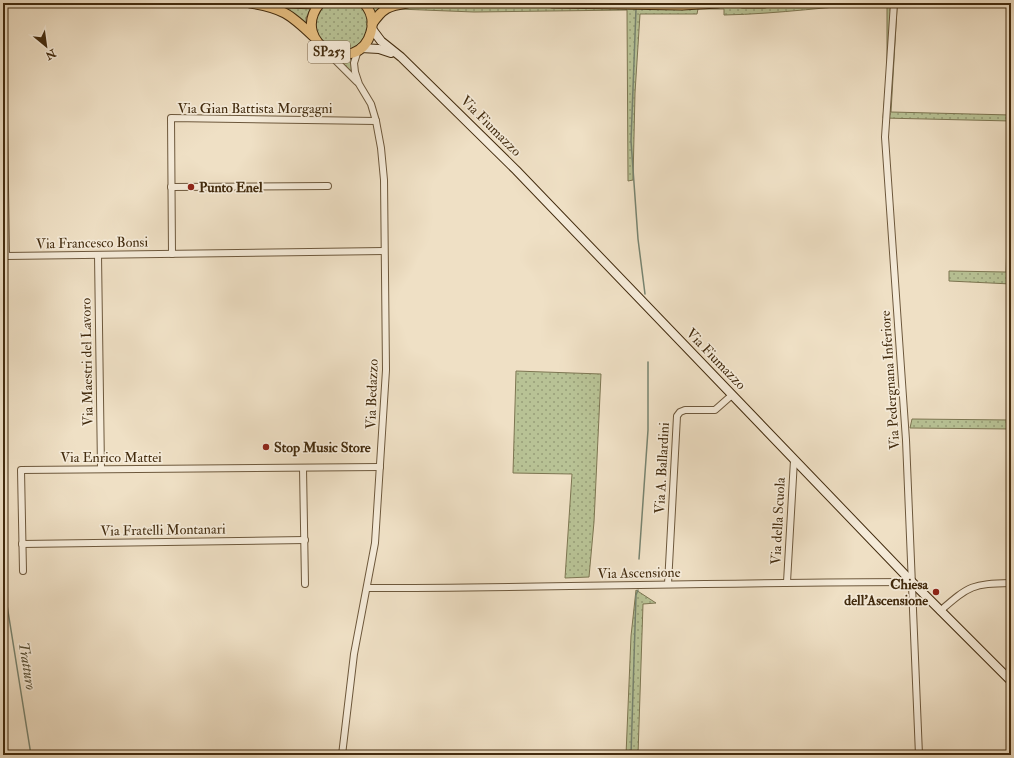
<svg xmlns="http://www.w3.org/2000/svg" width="1014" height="758" font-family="'IM FELL Double Pica',serif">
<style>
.grass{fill:url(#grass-dots);stroke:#7d7652}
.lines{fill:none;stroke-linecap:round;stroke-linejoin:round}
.stream{stroke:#77836f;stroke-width:1.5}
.street-casing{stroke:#6d583c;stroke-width:8}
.secondary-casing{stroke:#422b0e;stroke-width:10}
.primary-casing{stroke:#422b0e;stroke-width:11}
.street{stroke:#f5ebd9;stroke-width:6}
.secondary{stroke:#f5ebd9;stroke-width:8}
.primary{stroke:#e8c082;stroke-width:9}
.poi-dot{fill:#8f2418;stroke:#f5ebd9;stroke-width:1.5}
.labels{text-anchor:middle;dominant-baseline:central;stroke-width:3.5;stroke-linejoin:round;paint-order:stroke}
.shield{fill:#f5ebd9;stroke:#78654b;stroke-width:1}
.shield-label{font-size:13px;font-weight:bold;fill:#422b0e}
.street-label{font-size:14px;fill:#422b0e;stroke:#f5ebd9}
.poi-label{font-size:14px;font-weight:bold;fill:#422b0e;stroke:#f5ebd9;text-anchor:start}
.water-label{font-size:15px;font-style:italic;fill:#585036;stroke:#f5ebd9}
</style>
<defs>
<pattern id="grass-dots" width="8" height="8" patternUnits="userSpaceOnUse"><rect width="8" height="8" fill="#b8c295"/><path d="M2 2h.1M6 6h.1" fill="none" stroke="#979e78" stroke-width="1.8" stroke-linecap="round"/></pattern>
</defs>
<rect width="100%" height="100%" fill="#efe0c5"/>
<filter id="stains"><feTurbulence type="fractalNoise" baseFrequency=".005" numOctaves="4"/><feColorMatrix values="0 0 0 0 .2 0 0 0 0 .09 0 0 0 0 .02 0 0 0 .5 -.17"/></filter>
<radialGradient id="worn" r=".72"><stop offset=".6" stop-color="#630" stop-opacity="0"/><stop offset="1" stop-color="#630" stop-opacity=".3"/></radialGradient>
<g class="grass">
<path d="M325,3H359C376,20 367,44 346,51L324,45C313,29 311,18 325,3Z"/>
<path d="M397,3H900L897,8L891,112L1011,115V121L883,118L887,68V3C832,6 779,14 724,15V9H698L697,14H640L635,93L633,180L628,181L627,10L474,12L398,9Z"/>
<polygon points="952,3 1011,3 1011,5"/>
<polygon points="370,4 388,4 376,16"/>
<polygon points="279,6 311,8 306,18 306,26"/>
<polygon points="353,57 353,76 339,59"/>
<polygon points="1011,133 1011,284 949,281 949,271 1006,272"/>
<polygon points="516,371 601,374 594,522 589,577 565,578 572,474 513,473"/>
<polygon points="912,419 1011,420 1011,429 910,428"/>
<polygon points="636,590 656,603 643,604 638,755 626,755 631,636"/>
</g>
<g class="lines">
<g class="stream">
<polyline points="636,9 631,141 638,239 645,294"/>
<polyline points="639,559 648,430 648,362"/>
<polyline points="3,580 31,755"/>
<polyline points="631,755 636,595 638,590"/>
</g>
<g class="street-casing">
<g id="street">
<polyline points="894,3 885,137 906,440 919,755"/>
<polyline points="3,51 6,256 384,251"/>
<polyline points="327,52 357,82"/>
<polyline points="171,187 328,186"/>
<polyline points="172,254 171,118 376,121"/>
<polyline points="98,255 101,469"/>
<polyline points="303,468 305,584"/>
<polyline points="22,544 305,540"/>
<polyline points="23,571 21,470 380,467"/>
<polyline points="787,582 794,460"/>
<polyline points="668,584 677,416 680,412 685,410 715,410 732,395"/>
<path d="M368,588C549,588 730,582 912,582"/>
<path d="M940,611C970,585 972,584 1011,583"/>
<polyline points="342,755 354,654 375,543 386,370 384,180 381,148 376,121 371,104 359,84 355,72 354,63 358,50"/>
</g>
</g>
<g class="secondary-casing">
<g id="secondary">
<polyline points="372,29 381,41 401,57 516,170 912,582 1011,681"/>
<polyline points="361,48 379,49 391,53"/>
</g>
</g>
<g class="primary-casing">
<g id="primary">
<path d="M250,3C282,8 290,14 313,36"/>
<polyline points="283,3 319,4"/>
<path d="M320,3C287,44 358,79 371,32C374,21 371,11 364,3"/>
<polyline points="552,3 682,5 718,3"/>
<polyline points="743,3 764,3"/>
<path d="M372,24C383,8 388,6 407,3"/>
</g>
</g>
<use href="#street" class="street"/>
<use href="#secondary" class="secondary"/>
<use href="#primary" class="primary"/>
</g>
<g class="poi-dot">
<circle cx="191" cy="187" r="4"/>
<circle cx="266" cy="447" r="4"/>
<circle cx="936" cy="592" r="4"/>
</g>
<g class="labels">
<rect class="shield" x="308" y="41" width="42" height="22" rx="3"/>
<g class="shield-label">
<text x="329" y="52">SP253</text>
</g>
<g class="street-label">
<text x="255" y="108">Via Gian Battista Morgagni</text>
<text transform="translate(491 126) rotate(45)">Via Fiumazzo</text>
<text transform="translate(92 243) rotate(-1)">Via Francesco Bonsi</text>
<text transform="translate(716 359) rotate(46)">Via Fiumazzo</text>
<text transform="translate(87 362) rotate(-91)">Via Maestri del Lavoro</text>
<text transform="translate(890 380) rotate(-94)">Via Pedergnana Inferiore</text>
<text transform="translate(372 394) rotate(-88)">Via Bedazzo</text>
<text x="111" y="457">Via Enrico Mattei</text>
<text transform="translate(662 468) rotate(-87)">Via A. Ballardini</text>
<text transform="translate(778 521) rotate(-87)">Via della Scuola</text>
<text transform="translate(163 530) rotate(-1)">Via Fratelli Montanari</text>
<text transform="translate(639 573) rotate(-1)">Via Ascensione</text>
</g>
<g class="poi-label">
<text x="199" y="187">Punto Enel</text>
<text x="274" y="447">Stop Music Store</text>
<text x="928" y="584" text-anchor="end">Chiesa<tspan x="928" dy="16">dell'Ascensione</tspan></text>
</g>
<g class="water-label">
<text transform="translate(27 666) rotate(81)">Tratturo</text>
</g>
</g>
<rect width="1014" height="758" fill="none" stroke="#efe0c5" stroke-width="16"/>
<rect x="4" y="4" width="1006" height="750" fill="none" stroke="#422b0e" stroke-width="2"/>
<rect x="8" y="8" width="998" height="742" fill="none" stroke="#422b0e"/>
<g transform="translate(46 46) rotate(151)" stroke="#f5ebd9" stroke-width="3" paint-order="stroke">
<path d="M0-3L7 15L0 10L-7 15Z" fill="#422b0e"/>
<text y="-6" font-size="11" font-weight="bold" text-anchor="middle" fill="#422b0e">N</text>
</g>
<rect width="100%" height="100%" filter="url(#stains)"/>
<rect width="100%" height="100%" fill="url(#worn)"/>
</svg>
